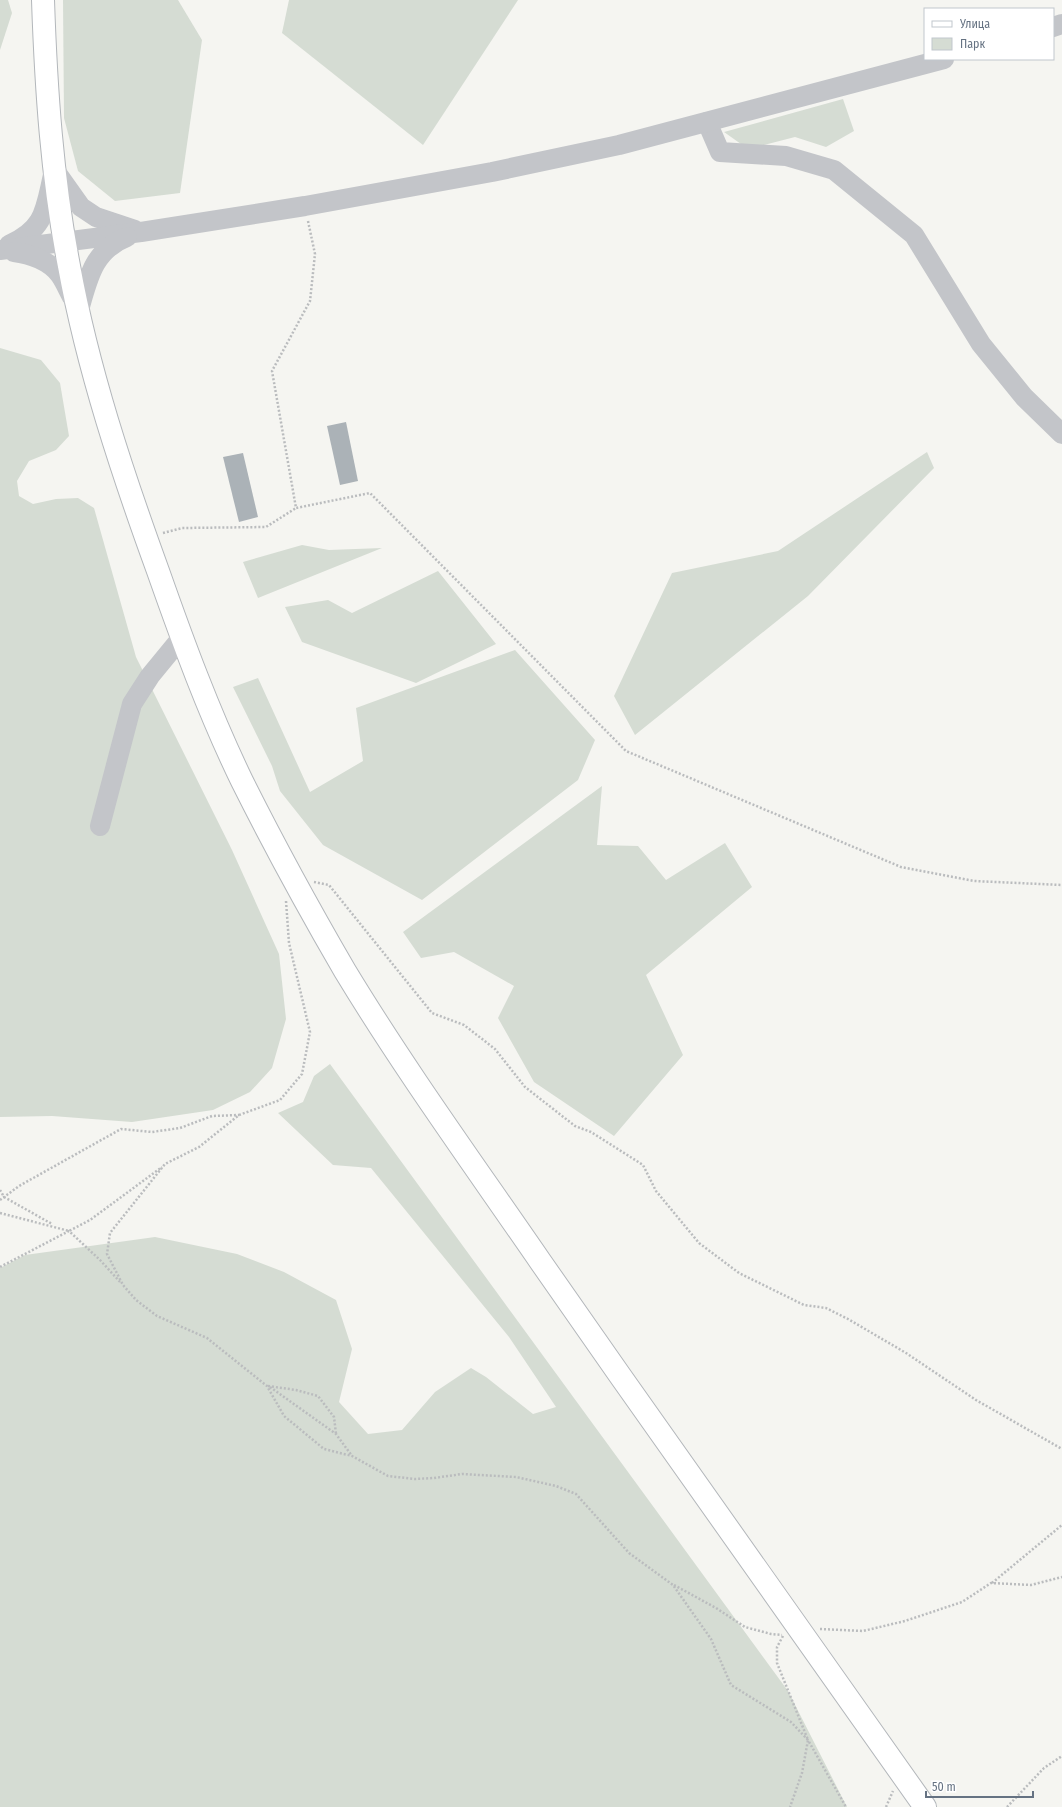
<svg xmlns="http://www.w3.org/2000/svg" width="1062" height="1807" font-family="'Fira Sans Condensed',sans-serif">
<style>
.green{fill:#d5dcd3}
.building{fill:#abb2b7}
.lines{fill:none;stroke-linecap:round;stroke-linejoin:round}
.major-casing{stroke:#b3b7bb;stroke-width:24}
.path{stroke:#babcbe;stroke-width:2.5;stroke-dasharray:2 2;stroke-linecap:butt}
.minor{stroke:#c3c5c9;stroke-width:20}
.major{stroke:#fff;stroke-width:22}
</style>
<rect width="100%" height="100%" fill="#f5f5f1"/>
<g class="green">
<polygon points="0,0 8,0 12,13 0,50"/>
<polygon points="63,0 178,0 202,40 180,193 115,201 78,171 64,118"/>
<polygon points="289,0 518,0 423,145 282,33"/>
<polygon points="843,99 854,131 826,147 795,137 748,149 724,132"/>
<polygon points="0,348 41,360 60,383 69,436 56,450 29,461 17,481 19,496 33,504 56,499 78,498 94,508 136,657 232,850 279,954 286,1019 272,1068 250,1092 213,1110 132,1122 52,1116 0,1117"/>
<polygon points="927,452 934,468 808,596 635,735 614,696 672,573 778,551"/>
<polygon points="302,545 329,550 382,548 258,598 243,562"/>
<polygon points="438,571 496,644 416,683 302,642 285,607 328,600 352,613"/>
<polygon points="515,650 595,740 578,780 422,900 323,845 280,791 272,766 233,687 258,678 310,792 363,761 356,708"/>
<polygon points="602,786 597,845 638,846 666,880 725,843 752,887 646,975 683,1055 614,1136 534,1082 498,1018 514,986 454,952 421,958 403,932"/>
<polygon points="330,1064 788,1691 847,1807 0,1807 0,1268 25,1255 155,1237 237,1254 284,1272 336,1300 352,1349 339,1402 368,1434 402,1430 435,1392 471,1368 486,1377 533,1414 556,1407 509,1337 371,1168 333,1165 278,1113 303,1102 314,1076"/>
</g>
<g class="building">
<polygon points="346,422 358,481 340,485 327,426"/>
<polygon points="243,453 258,517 239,522 223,457"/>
</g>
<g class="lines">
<g class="major-casing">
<path id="major" d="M43,0C46,89 52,178 69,266C88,370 122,472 158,571C183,642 209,713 242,781C274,845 309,909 345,971C405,1070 474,1165 540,1261C667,1444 797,1625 925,1807"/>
</g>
<g class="path">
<polyline points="308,221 315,254 310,301 272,371 296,508 370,493 626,751 901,867 974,881 1062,885"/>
<polyline points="163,533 182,528 266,527 296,508"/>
<polyline points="314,882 329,885 432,1013 464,1025 495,1049 525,1087 575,1126 591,1132 643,1165 656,1191 699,1243 739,1273 804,1305 826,1308 848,1319 906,1353 976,1400 1062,1449"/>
<polyline points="286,901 289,943 310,1032 302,1074 280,1100 239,1115 199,1147 165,1164 110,1233 107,1254 123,1285 136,1300 157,1316 207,1338 267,1386 284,1416 324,1449 352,1456 388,1476 415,1479 434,1478 462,1474 516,1477 556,1486 576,1494 629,1553 673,1585 711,1639 731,1685 791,1722 808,1740 846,1807"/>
<polyline points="0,1190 4,1197 52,1224"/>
<polyline points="0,1200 19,1186 121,1129 152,1132 180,1128 212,1116 239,1115"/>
<polyline points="0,1213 69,1231 90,1220 162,1167"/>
<polyline points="0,1267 69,1231 100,1260 121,1283"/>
<polyline points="268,1386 296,1390 318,1396 334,1417 336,1434"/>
<polyline points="270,1387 336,1434 352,1456"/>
<polyline points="992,1583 1062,1525"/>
<polyline points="674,1585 716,1608 745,1627 771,1634 782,1635"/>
<polyline points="820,1629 863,1631 905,1621 962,1602 991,1583 1031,1585 1062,1577"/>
<polyline points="783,1636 777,1647 777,1663 808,1740 802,1773 790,1807"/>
<polyline points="886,1807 893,1791"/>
<polyline points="1007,1807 1044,1768 1062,1756"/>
</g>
<g class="minor">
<polyline points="1053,27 1062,24"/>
<polyline points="707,122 720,152 786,156 834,170 914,235 981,344 1024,397 1062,434"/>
<polyline points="54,169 81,207 96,217 135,230"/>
<path d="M9,245C45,229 45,210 53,175"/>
<polyline points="0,250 141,232 305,206 492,172 619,145 944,59"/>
<path d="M14,252C30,254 50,261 60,275C65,282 68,290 72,297"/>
<path d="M79,310C88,279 93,250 127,237"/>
<polyline points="100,826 132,704 150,676 182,637"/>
</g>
<use href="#major" class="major"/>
</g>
<rect x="924" y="8" width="130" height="52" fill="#ffffff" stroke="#c1c7cd"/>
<rect x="932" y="21" width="20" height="6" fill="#ffffff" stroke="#c1c7cd"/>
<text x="960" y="28" font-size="12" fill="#657282">Улица</text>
<rect x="932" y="38" width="20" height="12" fill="#d5dcd3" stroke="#c1c7cd"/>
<text x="960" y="48" font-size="12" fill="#657282">Парк</text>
<path d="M926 1791v6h107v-6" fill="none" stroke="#657282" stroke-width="2"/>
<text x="932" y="1791" font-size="12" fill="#657282" stroke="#ffffff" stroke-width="3" paint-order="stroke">50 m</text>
</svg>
